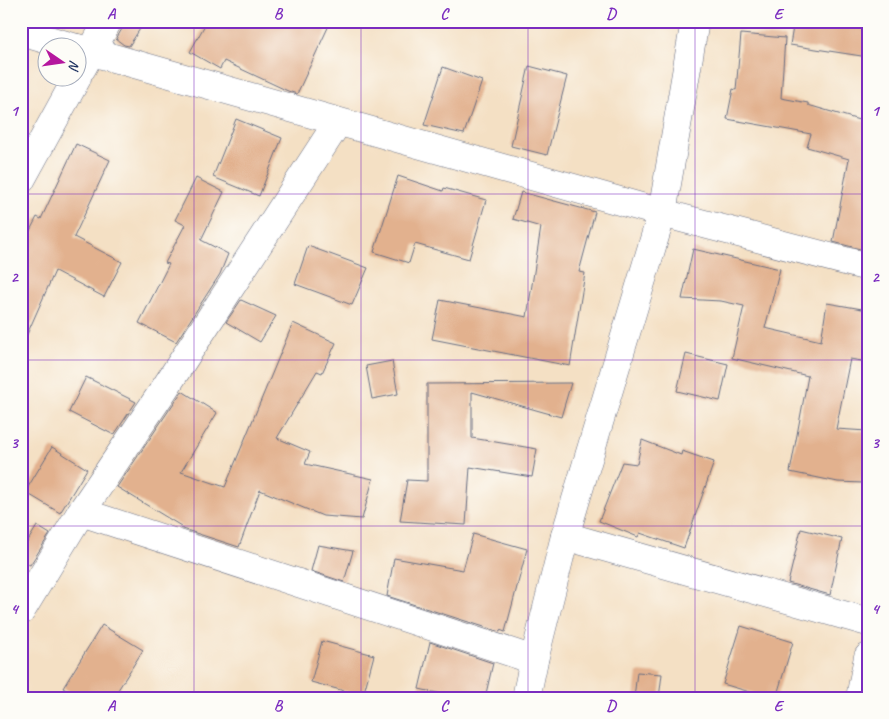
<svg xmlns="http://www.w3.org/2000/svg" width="889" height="719" font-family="Caveat,sans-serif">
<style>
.building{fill:#e2b18e}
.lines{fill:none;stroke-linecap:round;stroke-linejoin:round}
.street-casing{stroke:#676d82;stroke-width:29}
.secondary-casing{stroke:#676d82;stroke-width:29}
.street{stroke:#fff;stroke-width:28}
.secondary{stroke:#fff;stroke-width:28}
.grid{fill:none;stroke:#7b2cbf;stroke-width:1;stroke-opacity:0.55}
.neatline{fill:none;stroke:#7b2cbf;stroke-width:2}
.grid-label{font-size:16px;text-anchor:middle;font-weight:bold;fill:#7b2cbf}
</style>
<rect width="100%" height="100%" fill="#fdfcf7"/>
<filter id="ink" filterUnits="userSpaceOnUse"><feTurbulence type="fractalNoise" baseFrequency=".02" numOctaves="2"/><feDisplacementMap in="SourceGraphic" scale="10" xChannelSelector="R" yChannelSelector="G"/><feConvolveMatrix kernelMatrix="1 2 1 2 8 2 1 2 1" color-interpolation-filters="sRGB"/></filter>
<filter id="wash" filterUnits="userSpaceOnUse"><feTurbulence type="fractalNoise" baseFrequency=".0096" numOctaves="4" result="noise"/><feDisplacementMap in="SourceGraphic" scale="20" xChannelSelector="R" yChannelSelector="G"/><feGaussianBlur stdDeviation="1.12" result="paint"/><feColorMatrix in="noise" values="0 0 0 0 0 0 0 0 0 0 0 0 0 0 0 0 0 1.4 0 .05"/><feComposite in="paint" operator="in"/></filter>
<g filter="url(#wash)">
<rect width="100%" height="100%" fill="#f4e0c4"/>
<g id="blocks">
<g class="building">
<polygon points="124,21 145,21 129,46 124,45 116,39 122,29"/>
<polygon points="207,21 331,21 297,94 288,91 224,61 220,69 190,52"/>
<polygon points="794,21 857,21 868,23 868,57 790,45"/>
<polygon points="741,34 785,38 781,98 808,103 808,105 859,120 868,121 868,251 833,242 849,159 807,147 811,134 727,119 733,89 736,90"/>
<polygon points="529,66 567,76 547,155 511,146"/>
<polygon points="443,67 482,81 464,134 424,125"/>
<polygon points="236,119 282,138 259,196 213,177"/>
<polygon points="76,144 110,160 74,237 122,262 104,297 55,271 21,348 21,248 37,217 41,219"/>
<polygon points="398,176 443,191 444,188 486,200 469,259 415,244 409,263 374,252"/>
<polygon points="196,178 224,192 201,240 228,254 220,274 176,342 139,323 169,264 165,263 185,225 175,220"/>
<polygon points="521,192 595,212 579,272 585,273 570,366 432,339 440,300 527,317 541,227 513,219"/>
<polygon points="308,246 368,268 352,305 295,284"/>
<polygon points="693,249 780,269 765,328 821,341 827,303 868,310 868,362 850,359 836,429 867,431 863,483 838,482 790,472 808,376 732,358 744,306 721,301 682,299"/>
<polygon points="241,300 276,316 260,342 226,322"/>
<polygon points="293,323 336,343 322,373 317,371 277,438 310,452 305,464 373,479 362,519 323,516 260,490 239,547 180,528 181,526 117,487 182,391 217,413 181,472 225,487"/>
<polygon points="686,354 728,364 720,401 677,391"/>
<polygon points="392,361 398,394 372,399 366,366"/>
<polygon points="86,377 136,402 114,435 69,412"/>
<polygon points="571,383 561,417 472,392 472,438 537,449 532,477 470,467 466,525 400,521 407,480 427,481 427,384"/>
<polygon points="642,440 681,455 682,451 714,462 684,548 640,533 638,537 599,521 622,462 637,464"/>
<polygon points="52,447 87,469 60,513 25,492"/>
<polygon points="37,526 50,534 30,565 21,560 21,552"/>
<polygon points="801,529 842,539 830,595 788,583"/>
<polygon points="473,534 527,549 505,632 500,630 500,632 387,596 394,558 463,570"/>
<polygon points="318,545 353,551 344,582 311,571"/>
<polygon points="102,625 143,650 113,698 79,698 63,688"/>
<polygon points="741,626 793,642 776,698 770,698 723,684"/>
<polygon points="322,641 374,655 363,696 311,682"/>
<polygon points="430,642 493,663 485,698 460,698 419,689"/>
<polygon points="637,672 662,674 659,698 634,698"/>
</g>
</g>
</g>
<g filter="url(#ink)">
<use href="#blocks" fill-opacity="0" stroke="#676d82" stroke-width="1"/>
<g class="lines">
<g class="street-casing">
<g id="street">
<polyline points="21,32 76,48"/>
<polyline points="78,48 662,213 868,267"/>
<polyline points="82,68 108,21"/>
<polyline points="21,180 77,78"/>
<polyline points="81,512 534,660"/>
<polyline points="565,536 868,622"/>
<polyline points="21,611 81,512 163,391 338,122"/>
<polyline points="860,698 868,657"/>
</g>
</g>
<g class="secondary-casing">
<polyline id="secondary" points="526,698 534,660 565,536 662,213 695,21"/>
</g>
<use href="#street" class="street"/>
<use href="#secondary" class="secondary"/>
</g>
</g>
<path class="grid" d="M194,21V698M361,21V698M528,21V698M695,21V698M21,194H868M21,360H868M21,526H868"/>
<rect width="889" height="719" fill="none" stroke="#fdfcf7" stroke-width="55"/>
<g transform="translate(62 62) rotate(103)"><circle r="24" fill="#fdfcf7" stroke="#a3aaba"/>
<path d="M0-4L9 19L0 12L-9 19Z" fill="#b5179e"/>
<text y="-8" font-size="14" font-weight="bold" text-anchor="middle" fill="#1b2f5e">N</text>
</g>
<rect x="28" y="28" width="834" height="664" class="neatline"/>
<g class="grid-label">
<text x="111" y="19">A</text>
<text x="278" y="19">B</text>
<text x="444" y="19">C</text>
<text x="611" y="19">D</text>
<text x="778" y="19">E</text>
<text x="14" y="116">1</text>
<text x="875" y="116">1</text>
<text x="14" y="282">2</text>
<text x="875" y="282">2</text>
<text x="14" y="448">3</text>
<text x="875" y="448">3</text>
<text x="14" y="614">4</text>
<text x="875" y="614">4</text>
<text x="111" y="711">A</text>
<text x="278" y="711">B</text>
<text x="444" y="711">C</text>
<text x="611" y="711">D</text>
<text x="778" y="711">E</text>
</g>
</svg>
